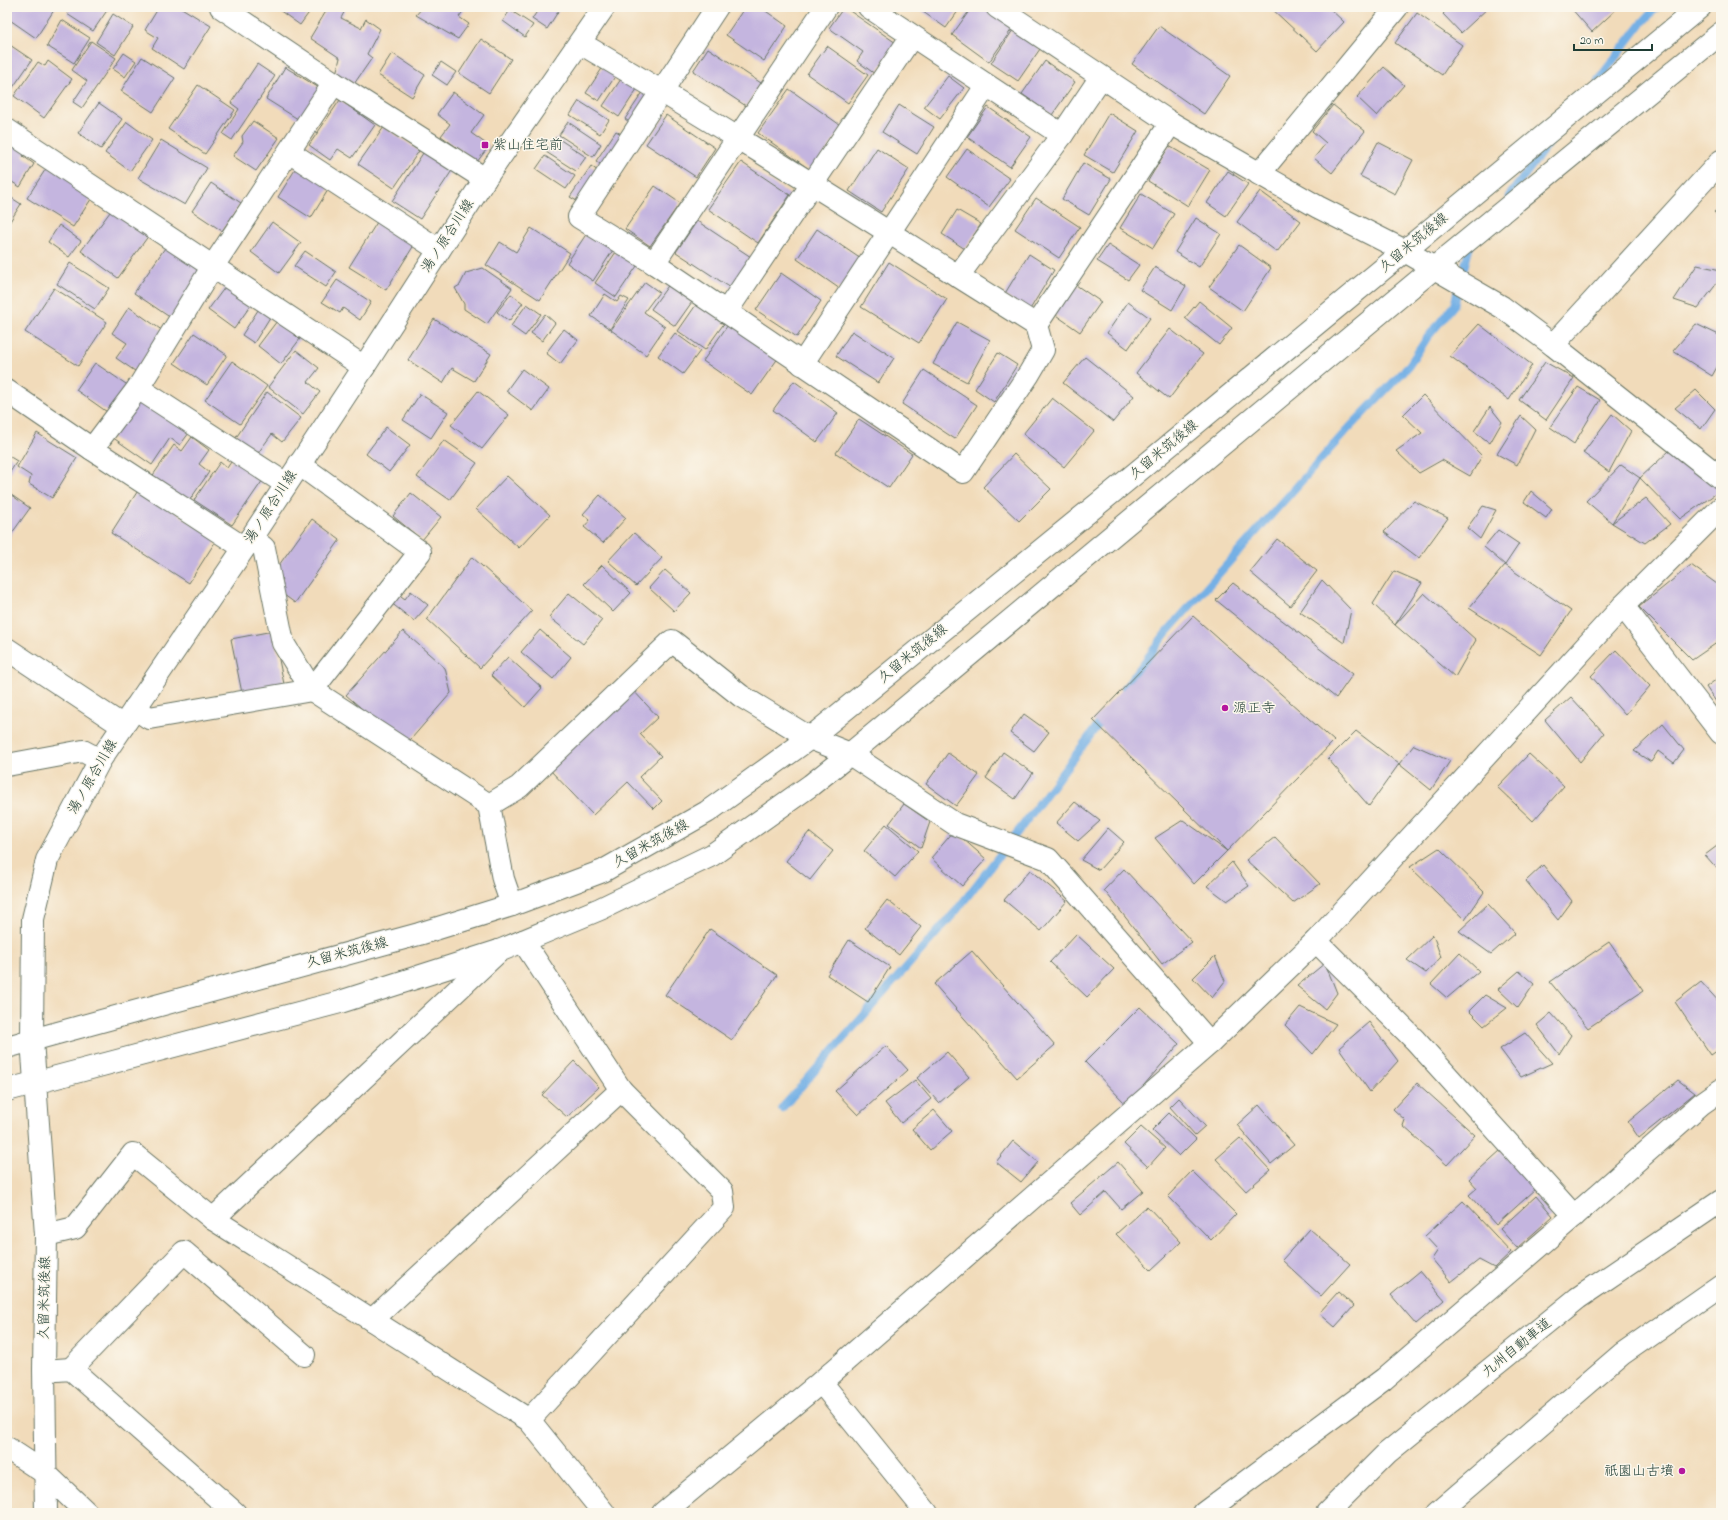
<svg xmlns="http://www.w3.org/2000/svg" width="1728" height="1520" font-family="'Indie Flower','Klee One',sans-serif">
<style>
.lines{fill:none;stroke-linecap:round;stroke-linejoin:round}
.stream{stroke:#74b0e5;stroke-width:8}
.building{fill:#c4b5df}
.minor-casing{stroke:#687463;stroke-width:24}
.major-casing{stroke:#687463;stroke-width:24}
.highway-casing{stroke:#687463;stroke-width:24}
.minor{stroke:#fff;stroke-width:22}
.major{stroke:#fff;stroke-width:22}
.highway{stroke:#fff;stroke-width:22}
.poi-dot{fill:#b5179e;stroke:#fbf7ec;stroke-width:1.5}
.labels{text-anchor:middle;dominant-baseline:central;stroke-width:3;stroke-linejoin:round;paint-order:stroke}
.poi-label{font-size:14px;fill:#1f3d34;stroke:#fbf7ec;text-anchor:start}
.street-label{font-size:14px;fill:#1f3d34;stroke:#fbf7ec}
</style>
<rect width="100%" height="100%" fill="#fbf7ec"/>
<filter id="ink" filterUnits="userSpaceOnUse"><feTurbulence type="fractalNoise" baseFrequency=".025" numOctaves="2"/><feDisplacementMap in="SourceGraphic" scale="8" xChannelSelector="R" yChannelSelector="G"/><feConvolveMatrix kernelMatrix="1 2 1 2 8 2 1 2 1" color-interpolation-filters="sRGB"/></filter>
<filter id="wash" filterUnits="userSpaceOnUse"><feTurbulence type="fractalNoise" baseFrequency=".012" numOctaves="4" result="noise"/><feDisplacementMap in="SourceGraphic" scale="16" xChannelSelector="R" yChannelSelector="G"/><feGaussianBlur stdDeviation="0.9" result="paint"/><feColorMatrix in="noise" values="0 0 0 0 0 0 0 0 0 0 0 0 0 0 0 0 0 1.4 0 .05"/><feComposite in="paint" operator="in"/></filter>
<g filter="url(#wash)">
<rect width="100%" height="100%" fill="#f1dbba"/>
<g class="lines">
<g class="stream">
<polyline points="1598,80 1641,24 1657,7"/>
<polyline points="1509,196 1549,143"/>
<polyline points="1125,688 1166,633 1347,430 1408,367 1427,338 1454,305 1470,246"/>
<polyline points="782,1108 956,911 1023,825 1104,717"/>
</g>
</g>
<g id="blocks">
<g class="building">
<polygon points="7,7 56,7 36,38 7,18"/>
<polygon points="71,7 106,7 108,9 93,31 67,14"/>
<polygon points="159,7 180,7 211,26 184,69 152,48 158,38 145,30"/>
<polygon points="275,7 313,7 300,25"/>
<polygon points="326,7 347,7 341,18 361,28 366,19 380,29 367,54 372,58 354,84 336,74 340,58 310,38 328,8"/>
<polygon points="423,7 466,7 459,17 469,24 458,39 416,15"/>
<polygon points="540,7 561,7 547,29 532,19"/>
<polygon points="745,7 760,7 787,26 764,61 726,35"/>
<polygon points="844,7 896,43 875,74 857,61 863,52 829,28"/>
<polygon points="916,7 961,7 946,28"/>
<polygon points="972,7 987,7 1014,26 989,62 952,35"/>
<polygon points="1270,7 1328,7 1344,22 1317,51"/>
<polygon points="1450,7 1489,7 1461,33 1443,14"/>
<polygon points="1570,7 1619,7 1592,32"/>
<polygon points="510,10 533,25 525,37 503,21"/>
<polygon points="1417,13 1462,45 1442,75 1395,43"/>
<polygon points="113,14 133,27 115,55 96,42"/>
<polygon points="62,20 90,38 74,63 47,46"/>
<polygon points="1159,26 1230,76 1204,114 1132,64"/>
<polygon points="1013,30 1040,49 1018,81 991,63"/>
<polygon points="481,39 511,59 489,93 459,73"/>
<polygon points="91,41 116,58 82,108 73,102 87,81 72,70"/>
<polygon points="7,43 32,60 7,96"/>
<polygon points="827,46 868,75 848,103 807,74"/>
<polygon points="708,48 761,83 746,106 693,71"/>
<polygon points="124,53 136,61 125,77 113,69"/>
<polygon points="392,53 425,75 412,97 378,75"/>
<polygon points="142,57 175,78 153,112 121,91"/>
<polygon points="48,61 72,79 44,118 14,96 38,62 45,66"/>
<polygon points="1045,61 1075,82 1052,115 1022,94"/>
<polygon points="441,62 456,72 447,85 432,75"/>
<polygon points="257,64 275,76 232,140 223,134 239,109 231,103"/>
<polygon points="285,67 321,89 301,121 266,99"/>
<polygon points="603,67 616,75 599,101 586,93"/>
<polygon points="1384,67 1404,85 1377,116 1357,97"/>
<polygon points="948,76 964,88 940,119 924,107"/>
<polygon points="621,79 637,89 619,117 603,106"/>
<polygon points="198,85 235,110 205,154 168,129"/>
<polygon points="789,89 843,127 812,171 758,133"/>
<polygon points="453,92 484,115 471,133 489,146 477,162 441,136 450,124 437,114"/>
<polygon points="643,92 653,99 635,126 625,119"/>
<polygon points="340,100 375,125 352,158 338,149 330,160 309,145"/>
<polygon points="579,101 609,120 600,134 570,115"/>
<polygon points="99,103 122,119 101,149 78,133"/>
<polygon points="899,105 934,127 917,154 882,132"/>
<polygon points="1333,105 1365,131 1332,173 1314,158 1326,143 1312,131"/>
<polygon points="988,107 1031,137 1010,167 967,137"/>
<polygon points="1109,113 1138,131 1113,172 1084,155"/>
<polygon points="666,115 715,148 696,177 646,144"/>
<polygon points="253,121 279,138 256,171 233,156 243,142 242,136"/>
<polygon points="127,122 152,140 130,171 105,153"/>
<polygon points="568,122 601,144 593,157 559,135"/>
<polygon points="384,127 419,151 394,188 358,164"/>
<polygon points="616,131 626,137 606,168 596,161"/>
<polygon points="7,136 28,149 23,156 34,164 20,187 9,180 7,184"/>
<polygon points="556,137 586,157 576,171 546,152"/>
<polygon points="161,140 207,168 185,205 138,178"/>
<polygon points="1378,142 1413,160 1395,194 1360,176"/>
<polygon points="1169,146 1210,170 1188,206 1148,181"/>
<polygon points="877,148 909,169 881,212 849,191"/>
<polygon points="967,149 1010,179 989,207 947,177"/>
<polygon points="425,150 453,169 420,219 392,201"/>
<polygon points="545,156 575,176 566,189 536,169"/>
<polygon points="741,162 790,195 758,243 708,209"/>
<polygon points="1083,163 1111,179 1089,215 1062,199"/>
<polygon points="49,164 95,193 73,227 27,198"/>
<polygon points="298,165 331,185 311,218 278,197"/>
<polygon points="591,166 602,174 582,204 570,197"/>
<polygon points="1228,171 1248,184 1226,216 1207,203"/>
<polygon points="211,183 241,203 222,231 192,211"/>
<polygon points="655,186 680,203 650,246 625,229"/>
<polygon points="1260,191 1301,221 1277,252 1237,222"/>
<polygon points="1141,194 1174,214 1153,248 1120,228"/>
<polygon points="7,195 21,204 7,226"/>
<polygon points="1036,198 1080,227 1059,258 1015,229"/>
<polygon points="1721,207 1721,219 1714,212"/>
<polygon points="113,208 149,235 118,278 81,251"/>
<polygon points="957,210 981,224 965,249 942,234"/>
<polygon points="1196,218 1221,234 1199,267 1175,252"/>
<polygon points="379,219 416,242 386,290 349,267"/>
<polygon points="697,221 751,257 731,288 676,252"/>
<polygon points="272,222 301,243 279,273 251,252"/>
<polygon points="59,225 81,241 69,257 48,242"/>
<polygon points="531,228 570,253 540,300 486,265 500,242 516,252"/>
<polygon points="817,229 861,259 840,289 797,259"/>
<polygon points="589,230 615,247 593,281 567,263"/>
<polygon points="167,245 204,271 171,318 134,293"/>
<polygon points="1108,245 1139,265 1128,280 1097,261"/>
<polygon points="1239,245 1271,268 1243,311 1209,287"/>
<polygon points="618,249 639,263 616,297 595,283"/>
<polygon points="305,251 336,272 326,287 294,266"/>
<polygon points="1029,254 1054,270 1029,311 1004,295"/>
<polygon points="889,262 947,299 919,343 861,307"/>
<polygon points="70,263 109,288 95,309 57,284"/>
<polygon points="1697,265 1721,270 1721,278 1698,308 1674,300"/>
<polygon points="1155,267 1186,286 1172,310 1140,290"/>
<polygon points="483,268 512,288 487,324 464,309 464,304 455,288 460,285 466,273"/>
<polygon points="781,273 821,301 797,337 756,310"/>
<polygon points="337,280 371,302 360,320 343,308 340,313 322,302"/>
<polygon points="1070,281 1101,302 1080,332 1050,311"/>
<polygon points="645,282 659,292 644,312 665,327 646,355 611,330"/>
<polygon points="228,283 253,302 234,329 208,310"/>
<polygon points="670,283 694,299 675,326 651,309"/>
<polygon points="54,288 107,322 78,366 25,332"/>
<polygon points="511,294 523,303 509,321 497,312"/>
<polygon points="605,294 617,302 621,296 629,300 610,329 591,316"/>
<polygon points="1199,301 1232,328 1219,345 1185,318"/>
<polygon points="698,302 725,322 705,350 678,331"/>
<polygon points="1128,302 1150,318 1128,349 1107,333"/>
<polygon points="527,304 541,314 525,336 511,326"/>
<polygon points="129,307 163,331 135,371 116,358 127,343 112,333"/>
<polygon points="260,307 272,314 254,343 242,335"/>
<polygon points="545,314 555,323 542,341 531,333"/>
<polygon points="434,319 491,354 474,381 452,368 443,383 408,360"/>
<polygon points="732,319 781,354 752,395 703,361"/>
<polygon points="277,321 300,339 281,364 258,346"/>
<polygon points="957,322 990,340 967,382 933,364"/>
<polygon points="1479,324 1532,365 1509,400 1450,356"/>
<polygon points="1696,324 1721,336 1721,360 1712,376 1673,351"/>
<polygon points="564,329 578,340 560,364 546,353"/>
<polygon points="1170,329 1203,354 1169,399 1136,373"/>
<polygon points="852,331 894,358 878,383 836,356"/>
<polygon points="194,333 227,355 207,385 174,363"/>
<polygon points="675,333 700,351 683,374 658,356"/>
<polygon points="296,350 319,368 308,382 320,392 303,414 268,387"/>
<polygon points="998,353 1017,365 994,402 975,389"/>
<polygon points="1085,357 1134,396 1113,422 1063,383"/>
<polygon points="232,361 267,386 240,424 205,400"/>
<polygon points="1545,362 1574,378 1546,420 1519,400"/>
<polygon points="95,363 129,386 110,414 76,390"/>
<polygon points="522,369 549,389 533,411 506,391"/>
<polygon points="924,370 977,405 955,439 902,404"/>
<polygon points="794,381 838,413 817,442 773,410"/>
<polygon points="1578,387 1600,400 1574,444 1550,427"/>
<polygon points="1696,390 1715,409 1701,429 1675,408"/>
<polygon points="478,391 509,415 482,449 451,425"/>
<polygon points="267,392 301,418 282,442 272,434 258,453 235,439"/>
<polygon points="141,394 192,429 180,445 170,438 152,465 112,437"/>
<polygon points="420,394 448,412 431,438 403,420"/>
<polygon points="1423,395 1482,456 1470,476 1442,460 1419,473 1396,451 1422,433 1403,415"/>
<polygon points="1052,398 1094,431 1064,467 1023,434"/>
<polygon points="1490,407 1502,422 1490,443 1474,431"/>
<polygon points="1612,414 1631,431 1609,472 1583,453"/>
<polygon points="1521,416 1535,429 1517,465 1497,454"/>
<polygon points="859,419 912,454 889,488 836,453"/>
<polygon points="386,427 410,445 389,472 366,454"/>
<polygon points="37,433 77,458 52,498 29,484 31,476 17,467"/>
<polygon points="192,437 209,450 199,464 209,472 187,504 151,478 174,445 182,451"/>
<polygon points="444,440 477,463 450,500 417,477"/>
<polygon points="1669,451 1721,488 1721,490 1680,519 1640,478"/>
<polygon points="1014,454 1051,489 1019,521 983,487"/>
<polygon points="7,455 17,461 7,477"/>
<polygon points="235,456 265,477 232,525 194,500 220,462 227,468"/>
<polygon points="1621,465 1640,478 1612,523 1646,498 1670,524 1645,543 1612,523 1586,501"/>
<polygon points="507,476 550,515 519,548 476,509"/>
<polygon points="139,489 217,539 189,583 111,533"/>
<polygon points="1531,491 1552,509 1546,518 1524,502"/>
<polygon points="7,492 30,508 7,540"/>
<polygon points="411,493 441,517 422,540 393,516"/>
<polygon points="600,495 626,518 603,543 584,527 590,520 583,514"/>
<polygon points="1414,501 1448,518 1419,558 1384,532"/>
<polygon points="1483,506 1496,510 1480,539 1467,528"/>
<polygon points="312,519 340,540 295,603 276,589 283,579 274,572"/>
<polygon points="1498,530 1519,544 1505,565 1484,547"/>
<polygon points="634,533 662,558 636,586 608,561"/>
<polygon points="1277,539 1317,571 1290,606 1250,572"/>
<polygon points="472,557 532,611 480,668 427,619"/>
<polygon points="602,565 631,593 613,612 584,584"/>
<polygon points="1505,565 1571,611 1541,655 1469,608"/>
<polygon points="1691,565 1721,587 1721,640 1692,660 1639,607"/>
<polygon points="665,570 691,593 674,611 649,588"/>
<polygon points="1394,571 1422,583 1395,625 1373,604"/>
<polygon points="1322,580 1351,610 1344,643 1300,612"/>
<polygon points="1233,583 1353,674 1336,698 1216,600"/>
<polygon points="411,591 428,605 414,621 390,602 397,593 405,599"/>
<polygon points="569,593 602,620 583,644 549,617"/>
<polygon points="1424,593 1476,640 1455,677 1395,625"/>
<polygon points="1193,616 1334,741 1227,851 1093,720"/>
<polygon points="540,630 571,657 553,679 521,652"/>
<polygon points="273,631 284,684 242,693 231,639"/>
<polygon points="403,631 445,668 451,693 405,746 346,695"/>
<polygon points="1616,650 1650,686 1625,715 1591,676"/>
<polygon points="508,657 542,688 525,707 491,675"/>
<polygon points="1721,676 1721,709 1706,687"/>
<polygon points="632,689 658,717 640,734 661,756 639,777 662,801 654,809 628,782 593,815 549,769"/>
<polygon points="1571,697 1604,733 1580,762 1545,720"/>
<polygon points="1024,714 1049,732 1034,751 1010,733"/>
<polygon points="1663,724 1684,750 1674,763 1658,751 1651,762 1634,751"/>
<polygon points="1356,731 1399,764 1414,745 1450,761 1431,790 1399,764 1369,806 1328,759"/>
<polygon points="1003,752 1033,773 1015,799 986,778"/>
<polygon points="948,753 979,775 956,806 926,784"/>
<polygon points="1529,754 1564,786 1533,821 1497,787"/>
<polygon points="1075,802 1100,821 1078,841 1056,823"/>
<polygon points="904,804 930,822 921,848 889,824"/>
<polygon points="1183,820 1227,851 1194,884 1155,838"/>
<polygon points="886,824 918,851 895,877 864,851"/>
<polygon points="1108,828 1124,842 1099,870 1081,860"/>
<polygon points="954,831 986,859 962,886 931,858"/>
<polygon points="809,832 833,851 810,880 786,861"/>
<polygon points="1275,837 1320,884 1293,903 1246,860"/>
<polygon points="1721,843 1721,873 1705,855"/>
<polygon points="1439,848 1484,892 1465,920 1410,867"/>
<polygon points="1232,862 1249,886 1227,901 1207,886"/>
<polygon points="1543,865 1572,901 1558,920 1526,881"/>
<polygon points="1124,869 1192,942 1162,964 1104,890"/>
<polygon points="1030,870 1067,901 1041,931 1004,900"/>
<polygon points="887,900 921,927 899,955 865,928"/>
<polygon points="1488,904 1515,933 1491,954 1459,931"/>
<polygon points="710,929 777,975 732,1040 665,995"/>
<polygon points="1076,934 1114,969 1087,997 1050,962"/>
<polygon points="1433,935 1441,957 1426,973 1407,960"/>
<polygon points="849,940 890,967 868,1002 827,975"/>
<polygon points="1609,942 1643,991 1588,1028 1550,982"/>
<polygon points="972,951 1055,1045 1017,1078 934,984"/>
<polygon points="1460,953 1479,971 1447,998 1431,984"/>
<polygon points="1215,956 1225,981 1212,998 1193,978"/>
<polygon points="1325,963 1337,993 1325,1009 1297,986"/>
<polygon points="1519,971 1534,984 1518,1008 1498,989"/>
<polygon points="1701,982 1721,1004 1721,1048 1711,1055 1675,1002"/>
<polygon points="1485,995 1507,1008 1484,1026 1469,1011"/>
<polygon points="1140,1007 1179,1044 1127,1105 1085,1062"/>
<polygon points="1300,1007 1336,1024 1313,1054 1285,1025"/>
<polygon points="1551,1013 1571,1035 1559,1054 1537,1025"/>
<polygon points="1369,1022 1398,1061 1370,1092 1339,1048"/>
<polygon points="1525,1033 1552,1063 1521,1077 1500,1049"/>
<polygon points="886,1046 908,1070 858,1115 835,1091"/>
<polygon points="947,1052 969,1077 939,1103 917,1078"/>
<polygon points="574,1061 599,1087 567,1117 542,1095"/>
<polygon points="915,1080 931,1099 901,1123 885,1103"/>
<polygon points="1678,1080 1695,1093 1639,1138 1628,1122"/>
<polygon points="1417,1083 1475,1135 1447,1165 1403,1126 1405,1120 1393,1109"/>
<polygon points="1179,1098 1205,1126 1195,1135 1170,1107"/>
<polygon points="1259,1105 1294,1145 1271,1164 1237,1125"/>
<polygon points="934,1110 952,1131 930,1150 912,1129"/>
<polygon points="1169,1113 1196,1139 1179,1156 1152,1130"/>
<polygon points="1141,1127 1165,1148 1148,1167 1124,1144"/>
<polygon points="1240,1138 1270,1170 1246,1191 1216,1159"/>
<polygon points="1013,1141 1038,1162 1021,1182 996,1162"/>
<polygon points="1501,1150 1536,1189 1496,1225 1469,1195 1477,1188 1469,1179"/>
<polygon points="1118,1162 1143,1191 1121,1209 1106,1192 1080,1215 1070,1203"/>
<polygon points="1192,1171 1236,1214 1211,1240 1168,1196"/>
<polygon points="1536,1196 1553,1216 1517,1248 1500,1229"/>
<polygon points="1463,1201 1511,1252 1494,1268 1479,1260 1451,1282 1432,1259 1438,1250 1425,1236"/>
<polygon points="1147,1206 1181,1242 1151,1270 1116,1234"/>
<polygon points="1310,1229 1350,1264 1321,1296 1282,1260"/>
<polygon points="1420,1271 1444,1300 1416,1324 1391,1295"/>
<polygon points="1338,1292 1354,1306 1335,1327 1319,1313"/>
</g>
</g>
</g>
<g filter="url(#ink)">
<use href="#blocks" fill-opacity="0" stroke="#687463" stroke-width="1"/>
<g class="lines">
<g class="minor-casing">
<g id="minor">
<polyline points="221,7 334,83 485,179"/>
<polyline points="869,7 1062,135 1101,77"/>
<polyline points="997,7 1171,123 1318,207 1405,251 1502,307 1553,345 1721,478"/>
<path d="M580,43C734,133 884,230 1036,325L1043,350L1029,374L963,472L654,263L579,217L717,7"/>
<polyline points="7,130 364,367"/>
<polyline points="289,152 439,250"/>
<polyline points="1259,174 1397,7"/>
<polyline points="654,263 826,7"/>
<polyline points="958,276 1062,135"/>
<polyline points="726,312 912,36"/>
<polyline points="1036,325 1171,123"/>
<polyline points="1553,345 1721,161"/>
<polyline points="802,364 986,86"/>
<polyline points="138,388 286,484"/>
<polyline points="7,391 92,449 244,548"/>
<polyline points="92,449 138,388 213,266 334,83"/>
<polyline points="299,464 420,552 312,690 489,805 503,879 512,905"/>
<polyline points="1623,606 1721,733"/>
<polyline points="7,649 123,726"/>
<polyline points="135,708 149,718 312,690 283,643 264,548 251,538"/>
<polyline points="7,765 83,751 100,760"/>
<polyline points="489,805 519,787 672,641 741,696 810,738 850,754 955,824 1048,859 1210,1043"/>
<polyline points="523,941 621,1090 722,1191 724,1208 529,1420"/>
<polyline points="1316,941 1415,1040 1574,1216"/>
<polyline points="7,1047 32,1040"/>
<polyline points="7,1090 34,1083"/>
<polyline points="213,1219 499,951"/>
<polyline points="46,1235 75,1228 133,1154 213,1219 529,1420 604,1513"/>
<polyline points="372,1320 621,1090"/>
<polyline points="71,1369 184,1252 304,1355"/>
<polyline points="57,1370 71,1369 235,1513"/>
<polyline points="821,1382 927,1513"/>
<polyline points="7,1448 45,1473 87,1513"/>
<polyline points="663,1513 821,1382 1210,1043 1316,941 1623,606 1721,508"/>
<polyline points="1204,1513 1384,1379 1574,1216 1701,1104 1721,1090"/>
</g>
</g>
<g class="major-casing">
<g id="major">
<polyline points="32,1040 419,934 512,905 603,871 707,812 810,738 1125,482 1700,7"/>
<polyline points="34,1083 340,1002 499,951 600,909 712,855 811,785 850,754 1434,268 1721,33"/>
<polyline points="46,1513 44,1370 46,1235 32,1040 33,919 47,860 100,760 251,538 364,367 485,179 604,7"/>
</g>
</g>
<g class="highway-casing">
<g id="highway">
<polyline points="1327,1513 1387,1453 1578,1298 1721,1201"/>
<polyline points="1437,1513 1622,1354 1721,1285"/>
</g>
</g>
<use href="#minor" class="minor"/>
<use href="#major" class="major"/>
<use href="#highway" class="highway"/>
</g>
</g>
<g class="poi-dot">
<rect x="481" y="141" width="8" height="8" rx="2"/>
<circle cx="1225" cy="708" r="4"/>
<circle cx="1682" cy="1471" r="4"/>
</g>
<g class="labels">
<g class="poi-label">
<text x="493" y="145">紫山住宅前</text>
<text x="1233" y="708">源正寺</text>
<text x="1674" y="1471" text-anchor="end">祇園山古墳</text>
</g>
<g class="street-label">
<text transform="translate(448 236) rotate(-57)">湯ノ原合川線</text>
<text transform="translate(1414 243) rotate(-40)">久留米筑後線</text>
<text transform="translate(1164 450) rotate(-40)">久留米筑後線</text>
<text transform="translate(271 507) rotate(-57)">湯ノ原合川線</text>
<text transform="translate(913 654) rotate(-39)">久留米筑後線</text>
<text transform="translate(93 777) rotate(-60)">湯ノ原合川線</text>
<text transform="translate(651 844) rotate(-29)">久留米筑後線</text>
<text transform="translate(347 953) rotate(-15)">久留米筑後線</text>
<text transform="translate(45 1298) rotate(-89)">久留米筑後線</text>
<text transform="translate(1517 1348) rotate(-39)">九州自動車道</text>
</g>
</g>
<rect width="1728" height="1520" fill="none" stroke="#fbf7ec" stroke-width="24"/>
<path d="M1574 44v6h78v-6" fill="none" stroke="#1f3d34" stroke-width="2"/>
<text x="1580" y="44" font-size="12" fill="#1f3d34" stroke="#fbf7ec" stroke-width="3" paint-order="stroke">20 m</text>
</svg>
